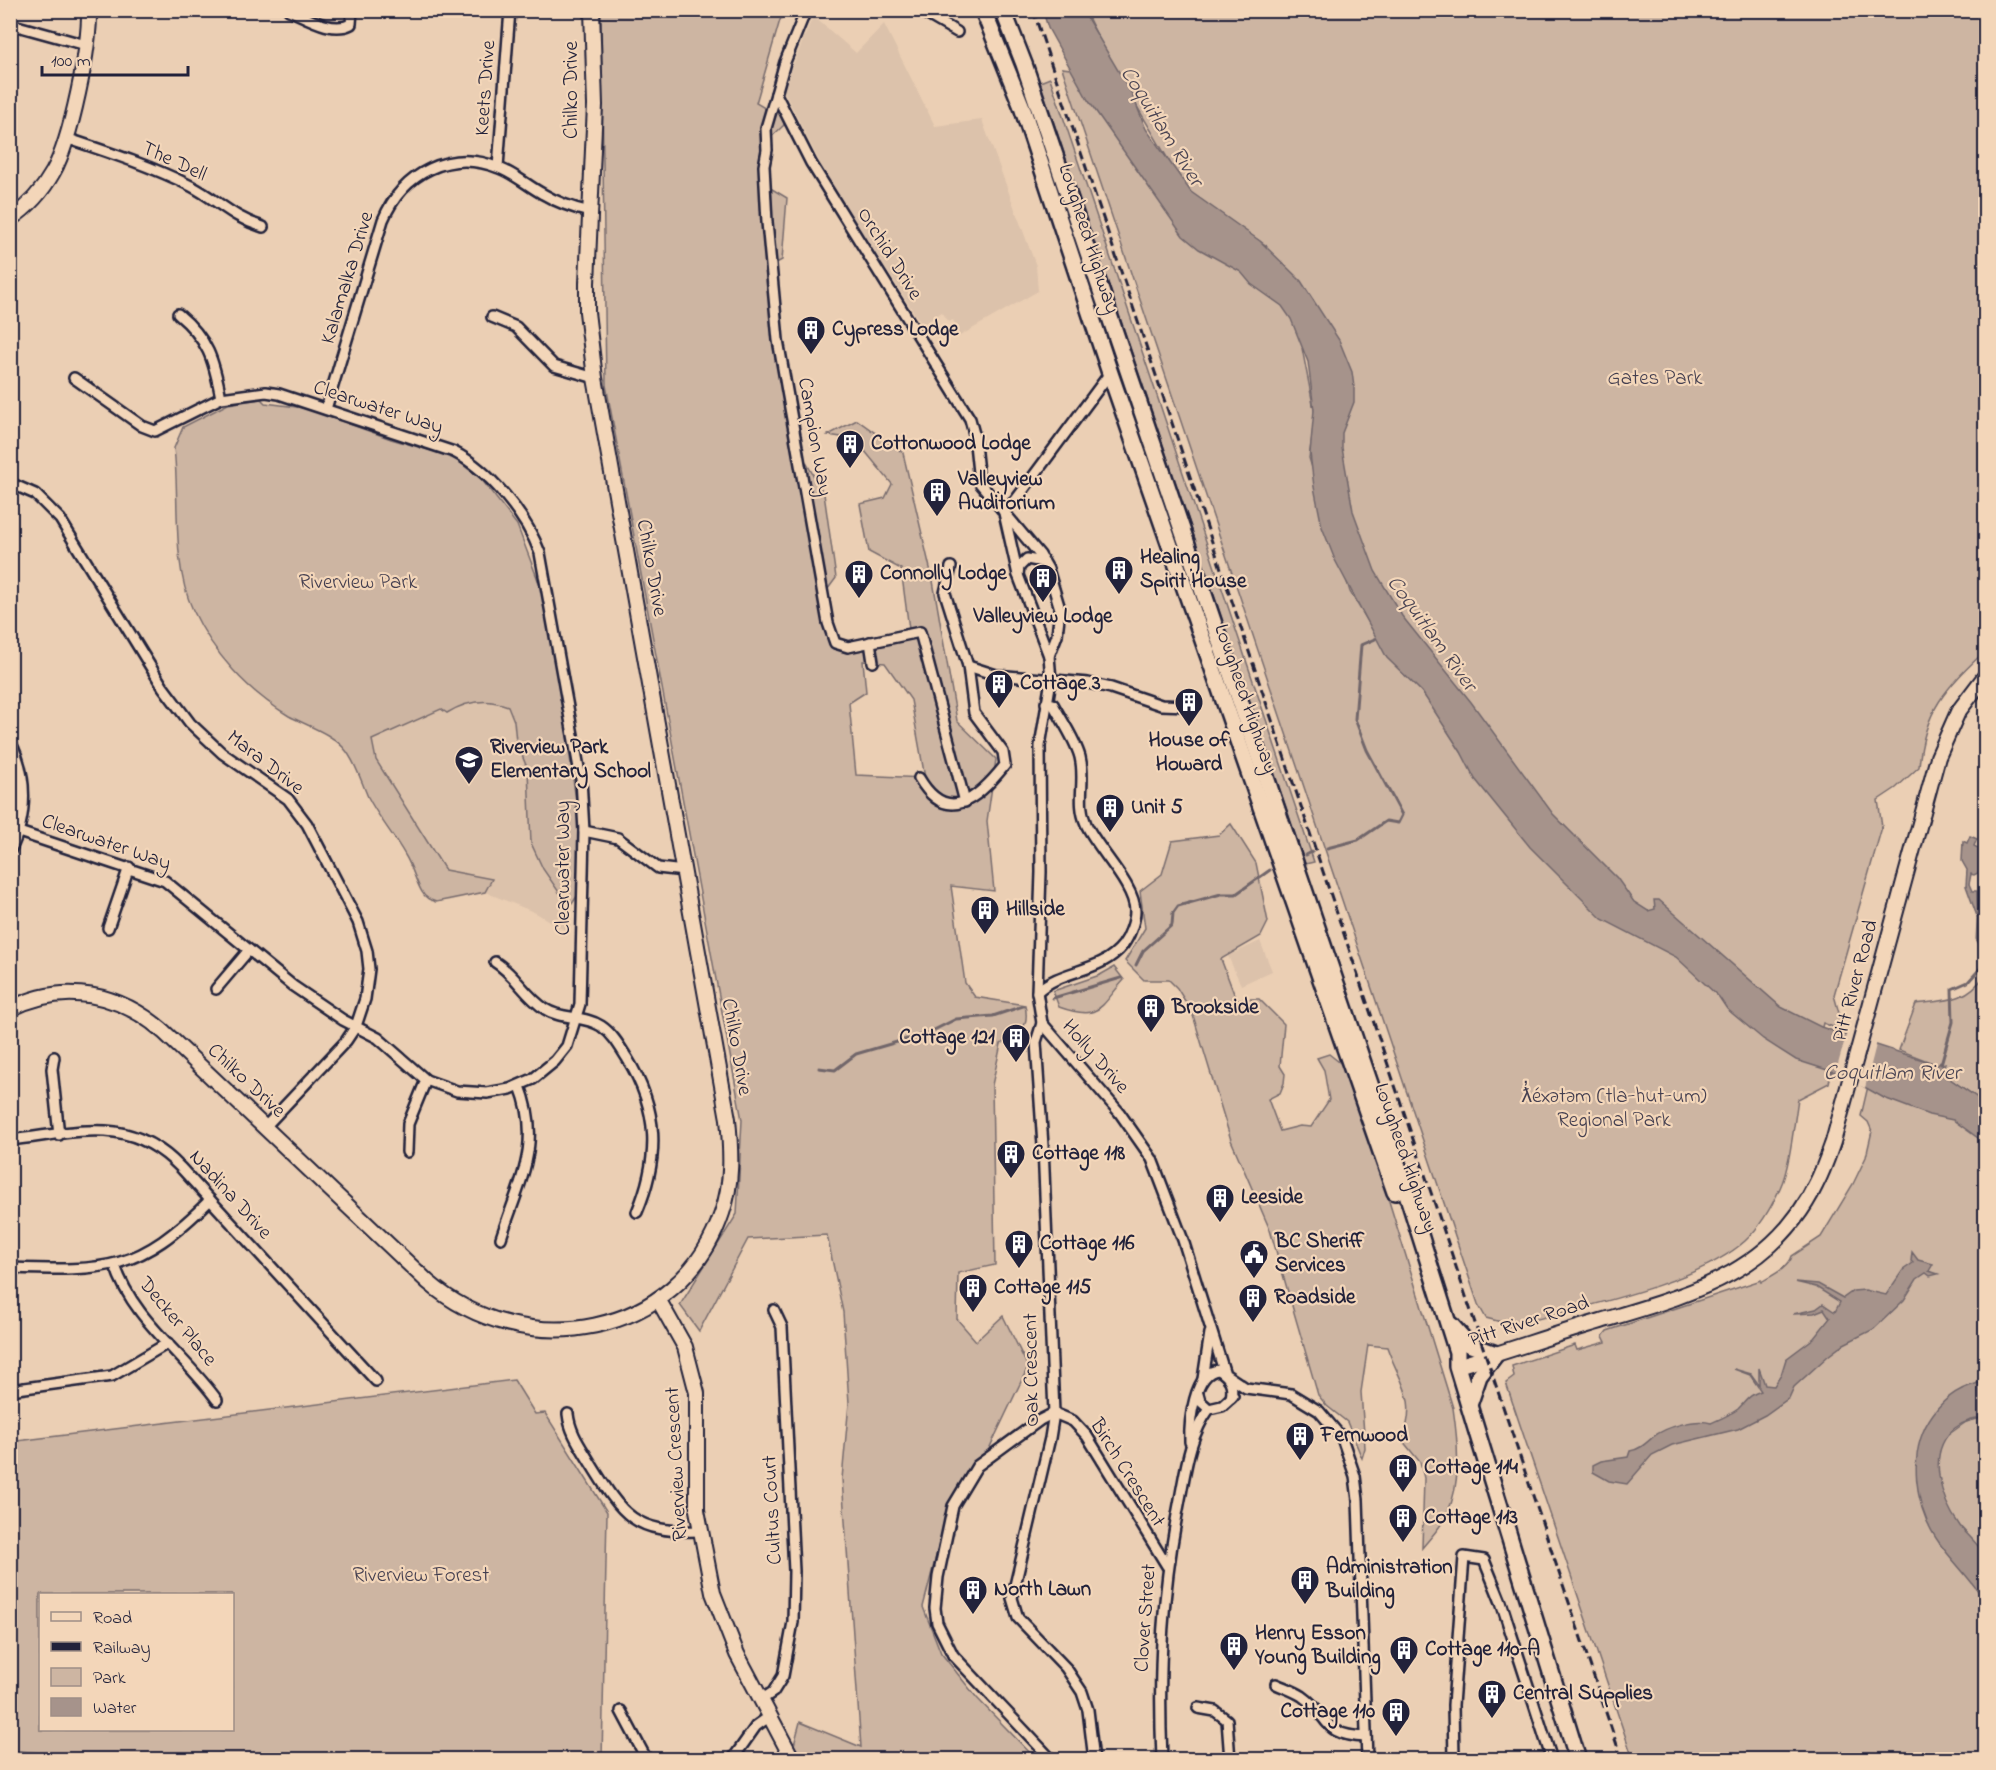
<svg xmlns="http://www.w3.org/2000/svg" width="1996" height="1770" font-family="'Indie Flower',sans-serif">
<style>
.built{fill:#dcc2ab}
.green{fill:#cdb5a2;stroke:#786c6e;stroke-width:1.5;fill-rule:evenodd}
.water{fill:#a6938b;stroke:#71666b;stroke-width:1.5}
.pier{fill:#ebcfb4}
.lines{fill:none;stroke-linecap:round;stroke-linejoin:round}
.stream{stroke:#71666b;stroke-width:3}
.street-casing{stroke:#22223b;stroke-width:14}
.secondary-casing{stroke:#22223b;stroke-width:18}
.primary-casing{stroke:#22223b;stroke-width:20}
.street{stroke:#f3d6b9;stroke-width:9}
.secondary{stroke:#f3d6b9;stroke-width:14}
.primary{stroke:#f3d6b9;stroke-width:15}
.rail{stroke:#22223b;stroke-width:3;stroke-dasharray:9 4.5;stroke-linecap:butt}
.labels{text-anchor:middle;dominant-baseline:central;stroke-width:4.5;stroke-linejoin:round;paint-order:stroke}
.street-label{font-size:21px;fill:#22223b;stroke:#f3d6b9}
.poi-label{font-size:21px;font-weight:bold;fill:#22223b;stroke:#f3d6b9;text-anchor:start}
.park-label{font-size:21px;fill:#443f50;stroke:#f3d6b9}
.water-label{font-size:22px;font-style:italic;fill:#4a4453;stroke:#f3d6b9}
</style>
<rect width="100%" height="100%" fill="#ebcfb4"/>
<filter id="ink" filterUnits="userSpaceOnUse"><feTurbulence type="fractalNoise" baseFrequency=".0167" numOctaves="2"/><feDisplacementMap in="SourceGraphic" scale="12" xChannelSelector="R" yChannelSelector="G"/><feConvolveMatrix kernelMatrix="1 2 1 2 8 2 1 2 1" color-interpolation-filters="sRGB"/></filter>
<g filter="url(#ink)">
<g class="built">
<polygon points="813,16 856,53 884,24 935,126 982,120 1036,266 1038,291 958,337 955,332 959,330 953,320 949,322 942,312 922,325 828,179 783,89"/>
<polygon points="493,685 564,713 580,830 577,896 572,904 569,933 536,913 485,892 449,901 429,900 422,892 405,855 369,798 359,771 346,750"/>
<polygon points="1260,941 1272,971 1241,985 1228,956"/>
</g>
<g class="green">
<path d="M601,11H786L780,20L756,103L768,110H782L784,125L764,144L767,186L787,198L782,260L765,269L802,455L824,494L836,578L825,593L831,643L856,650L909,629L901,569L869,552L860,504L885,498L892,484L855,439L828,435L857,420L903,453L933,581L957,721L996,759L987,821L994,891L951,886L965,983L975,997L1025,1005C1030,1028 1020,1034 1001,1044L992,1085L995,1265L958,1273L957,1319L976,1341L1003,1316L1028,1367L988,1451L964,1479L946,1517L923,1607L941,1653L977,1698L1036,1759H801L794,1745L800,1722L861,1747L842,1479L849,1403L843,1312L827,1235L748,1239L699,1331L680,1305L737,1214L742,1120L606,385ZM863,661L885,663L911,700L925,778L856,775L849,703L866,692Z"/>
<path d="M1085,11H1985V651C1946,688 1924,710 1919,767L1896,788L1878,800L1882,827L1834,995L1842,1024L1841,1030L1823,1023L1814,1058L1832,1069L1829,1083L1798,1099C1794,1123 1790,1167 1780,1188C1772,1206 1760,1227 1745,1241C1696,1285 1576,1308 1511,1326L1503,1327L1501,1322L1486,1318L1478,1304L1062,68L1078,70L1142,126L1172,166L1109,59ZM1235,225L1267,246L1242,263ZM1302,348L1315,366L1376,625L1465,752L1463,755L1428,700L1375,633L1350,592L1309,458L1315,415Z"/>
<polygon points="1050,78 1314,862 1305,864 1040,82"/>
<path d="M261,399L265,403L305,408L391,439L453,457L482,480L517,525L541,588L564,713L580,830L577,896L572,904L565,901L543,869L531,843L528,770L516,741L514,721L508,706C487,698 466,701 447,713L441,709L372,740L376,760L445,870L492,879L485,892L436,902C430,900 425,898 422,892C415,880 412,866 405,855C394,835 378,817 368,797C361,781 357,766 347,752C334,734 308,726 289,716C247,691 213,653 193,610C171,564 180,498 174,448L183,427L228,404Z"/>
<path d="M1231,824L1256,863L1268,922L1261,936L1221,959L1236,999H1259L1284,1024L1280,1066L1285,1074L1284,1083L1280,1093L1268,1099L1280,1131L1300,1126L1311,1127L1329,1100L1324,1070L1317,1058L1329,1054L1344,1066L1388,1198L1453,1408C1458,1442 1462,1482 1447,1514C1442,1526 1431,1537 1422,1548L1424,1478L1420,1462L1402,1440C1419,1398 1400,1384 1387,1347L1368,1345L1361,1392L1365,1448L1362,1458L1347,1422L1327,1406L1318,1395L1270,1230L1231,1140L1192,1012L1177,988L1169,980H1144L1125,961L1145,928L1140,891L1162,874L1172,841L1219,835Z"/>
<path d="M1114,967L1124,980C1100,1006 1101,1022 1059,1007L1053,991L1100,975Z"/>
<path d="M1985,975V1103L1950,1079L1943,1069L1945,1063L1938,1065L1899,1050L1916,1004C1947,1000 1966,1002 1985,975Z"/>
<path d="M1906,1070L1985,1143V1382L1977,1383L1948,1435L1966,1422L1985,1417V1759H1633L1512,1401L1506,1383L1514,1377L1512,1366L1575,1345L1577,1350L1606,1342L1603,1336L1607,1331L1761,1280V1282C1771,1276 1789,1268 1792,1256L1821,1237L1853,1184L1866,1157L1872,1131L1868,1122L1861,1116L1868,1086L1884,1098L1898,1102Z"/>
<path d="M514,1380L535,1414L545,1413L607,1512L602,1759H11V1445L17,1441ZM40,1594H232V1730H40Z"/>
</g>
<g class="water">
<polygon points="1043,11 1083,11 1132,94 1146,129 1191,192 1260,241 1301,281 1339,340 1352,372 1354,387 1354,402 1342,433 1342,448 1353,511 1375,571 1402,616 1471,702 1553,814 1617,878 1634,902 1648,911 1655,909 1654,900 1659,900 1781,1007 1821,1027 1938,1065 1942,1060 1943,1070 1950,1079 1985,1103 1985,1143 1953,1120 1929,1115 1884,1098 1843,1075 1796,1060 1763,1039 1727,1009 1719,997 1676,957 1602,919 1530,847 1475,779 1461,752 1422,692 1387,658 1335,560 1322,527 1314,487 1310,453 1314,410 1308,362 1291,319 1282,306 1251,284 1241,272 1199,249 1183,236 1088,100 1048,28"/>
<polygon points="1970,836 1977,839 1974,846 1985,852 1984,870 1974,875 1971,874 1969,884 1972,891 1977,891 1978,919 1966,886 1967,870 1962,861 1963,841 1967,843"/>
<path d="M1912,1252L1918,1260L1933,1264L1929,1271L1938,1274L1930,1276L1926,1273L1917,1279L1904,1300L1874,1329L1844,1344L1828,1356L1794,1387L1789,1398L1765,1415L1738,1429L1672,1445L1652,1455L1627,1484L1609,1481L1593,1472V1465L1601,1461L1628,1457L1630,1451C1639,1450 1646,1443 1653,1437C1665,1427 1696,1418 1711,1423C1720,1419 1730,1415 1738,1409C1747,1400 1749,1395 1761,1391L1750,1375L1734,1369L1751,1374L1759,1385V1368L1765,1385L1774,1386L1781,1375L1786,1359L1814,1338L1830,1318L1824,1309L1814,1313L1793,1314L1816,1309L1823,1304L1835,1312L1840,1302L1816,1287L1795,1282L1818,1284L1843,1298L1853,1291L1865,1290L1886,1295L1903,1270L1913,1263L1911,1261Z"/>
<path d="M1985,1382V1417C1975,1419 1964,1421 1955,1428C1925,1452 1941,1500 1960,1526C1967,1535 1983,1548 1986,1559C1988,1572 1986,1588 1985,1601C1972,1580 1954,1563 1940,1544C1914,1508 1906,1451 1933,1414C1946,1396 1963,1385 1985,1382Z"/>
</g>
<polygon class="pier" points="1847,1032 1877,1041 1865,1088 1835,1075"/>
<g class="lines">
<g class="stream">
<polyline points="1327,848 1358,840 1386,821 1398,823 1402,815 1367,750 1355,719 1361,645 1375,639"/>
<polyline points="1306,855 1312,852"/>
<polyline points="1978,917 1977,939 1986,954"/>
<polyline points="1136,965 1143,951 1172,925 1173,913 1178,906 1221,894 1236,894 1270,870"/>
<polyline points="1053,998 1121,978"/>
<polyline points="1941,1064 1953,1022 1952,989 1968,982 1986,962"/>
<polyline points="819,1068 835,1070 856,1054 928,1033 956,1019 993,1016 1023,1006"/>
<polyline points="10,1751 44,1754 56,1760"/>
</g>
<g class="street-casing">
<g id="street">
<path d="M289,10C306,17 332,34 351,24L352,10"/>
<polyline points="806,10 785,62 776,94 811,163 970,419 974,434 979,482 1040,555 1048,569 1060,609 1057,635 1049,656 1051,680 1040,746 1041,872 1037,992 1042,1023 1119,1112 1152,1159 1183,1240 1225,1374 1246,1388 1291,1394 1319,1411 1342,1438 1355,1476 1358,1500 1367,1760"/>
<polyline points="919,10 957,32"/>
<polyline points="10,24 86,45"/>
<polyline points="776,94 766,128 767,150 764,166 767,222 778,340 828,623 835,643 848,647 920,632 965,802"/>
<path d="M66,138C108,152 151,166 191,186C218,200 231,217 263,227"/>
<polyline points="498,167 510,10"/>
<path d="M178,314C208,339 214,360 221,398"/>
<polyline points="492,317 516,327 554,366 595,378"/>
<path d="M326,409L383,220C403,173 450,148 499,168C515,174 528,186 543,194C558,203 573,208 590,212"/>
<polyline points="10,483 35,494 60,519 163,687 190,723 222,753 288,799 307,824 358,922 367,951 369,969 365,999 356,1026 346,1041 265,1127"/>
<polyline points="1004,511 1015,501 1110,373"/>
<polyline points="1004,513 1018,575 1049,656"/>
<polyline points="951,567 945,593 968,666"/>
<polyline points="1018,575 1019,567 1027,559 1043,562"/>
<polyline points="870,642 873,662"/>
<path d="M10,741C28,775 28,817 10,851"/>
<path d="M919,778C947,826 978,799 1005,765L1003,752L974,713L968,666L996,675L1088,683L1111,688L1161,705L1188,706"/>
<path d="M10,829L165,881L293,986L343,1020L378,1038L426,1080L457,1091L487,1093L510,1089L533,1079L555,1061L567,1046L580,1004L584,831L581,779L540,553C526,515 489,470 454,452L279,394L266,392L221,398L155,431L142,426L74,378"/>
<polyline points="584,831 618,838 658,868 684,871"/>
<polyline points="108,928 129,867"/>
<path d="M495,962C515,974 525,996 545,1009C561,1020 585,1015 601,1026C613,1034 620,1047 627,1058C659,1110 660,1157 637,1212"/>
<polyline points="216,989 249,950"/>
<path d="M1037,992C1062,968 1100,974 1123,945C1129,937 1135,922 1135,911C1135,885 1097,849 1086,824C1076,802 1086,780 1080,757C1075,739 1062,721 1053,704L1046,703"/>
<polyline points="1042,1023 1036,1042 1043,1146 1054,1413 1050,1438 1012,1598 1018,1618 1066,1668 1082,1692 1088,1710 1094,1760"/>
<polyline points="54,1057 52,1069 59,1135"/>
<path d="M10,1140C77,1133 129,1113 181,1168L376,1381"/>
<polyline points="407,1152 408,1124 426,1080"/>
<path d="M501,1238C519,1182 543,1144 520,1086"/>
<path d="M115,1265C132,1319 185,1355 217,1400"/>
<path d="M10,1268C108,1271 138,1272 210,1200"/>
<polyline points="1203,1379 1210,1333"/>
<polyline points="10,1390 112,1376 168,1343"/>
<polyline points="1198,1394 1200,1401 1209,1409 1222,1406 1233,1396"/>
<path d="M568,1414C570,1433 581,1447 591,1464C623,1516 634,1533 699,1531"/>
<path d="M1190,1442C1189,1423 1194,1371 1219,1370C1230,1377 1234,1385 1231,1398"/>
<path d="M1276,1684C1285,1688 1294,1691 1302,1696C1332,1717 1319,1735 1366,1737"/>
<polyline points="761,1700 773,1692 783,1676 793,1622 794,1571 782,1327 774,1310"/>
<polyline points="1198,1708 1215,1711 1227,1720 1230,1760"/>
<polyline points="621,1711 647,1760"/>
<polyline points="732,1760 756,1726 770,1716"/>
<polyline points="1052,1760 953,1655 937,1623 935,1608 938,1577 953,1506 977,1466 1040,1420 1054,1413 1073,1421 1087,1436 1167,1566"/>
<path d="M1162,1760C1158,1666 1162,1591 1180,1499C1186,1467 1190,1435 1209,1409"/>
<polyline points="1454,1760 1453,1705 1464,1557 1484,1560 1501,1602 1552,1760"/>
</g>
</g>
<g class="secondary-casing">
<g id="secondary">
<path d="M10,219C28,207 43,190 53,172C71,140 90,47 89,10"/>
<path d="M10,1009C64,981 120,993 164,1032L428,1282C523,1364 680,1339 722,1213C733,1182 731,1151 728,1119L595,378L587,312V283L595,105L592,10"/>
<polyline points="658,1299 685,1347 697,1393 697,1510 713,1593 737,1654 793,1760"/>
<path d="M1457,1366C1505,1352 1553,1335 1601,1321C1687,1295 1773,1274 1816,1184C1823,1171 1828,1156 1833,1142L1938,757L1958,712L1986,675"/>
</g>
</g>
<g class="primary-casing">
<g id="primary">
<polyline points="983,10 1022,107 1110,373 1395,1192"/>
<polyline points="1003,10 1024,64 1403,1181 1457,1352 1457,1366 1477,1432 1578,1760"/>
<polyline points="1451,1325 1468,1344 1496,1354 1479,1376 1469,1405"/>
</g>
</g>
<use href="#street" class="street"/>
<use href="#secondary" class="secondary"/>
<use href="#primary" class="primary"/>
<polyline class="rail" points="1033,10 1622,1760"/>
</g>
</g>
<defs>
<g id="building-pin" transform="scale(1.5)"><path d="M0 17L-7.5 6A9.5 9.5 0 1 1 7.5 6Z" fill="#22223b" stroke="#f3d6b9"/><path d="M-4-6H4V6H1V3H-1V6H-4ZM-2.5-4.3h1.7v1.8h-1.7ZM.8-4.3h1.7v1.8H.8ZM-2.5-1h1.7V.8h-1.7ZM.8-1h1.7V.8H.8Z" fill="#fff"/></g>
<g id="school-pin" transform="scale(1.5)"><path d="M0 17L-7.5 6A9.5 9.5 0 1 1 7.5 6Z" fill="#22223b" stroke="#f3d6b9"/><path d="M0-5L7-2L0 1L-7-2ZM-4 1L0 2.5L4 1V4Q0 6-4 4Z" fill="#fff"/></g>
<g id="civic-pin" transform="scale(1.5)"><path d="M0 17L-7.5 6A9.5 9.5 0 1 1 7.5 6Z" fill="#22223b" stroke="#f3d6b9"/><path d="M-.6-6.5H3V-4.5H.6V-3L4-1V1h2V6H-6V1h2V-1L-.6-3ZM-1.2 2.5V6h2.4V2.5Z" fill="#fff"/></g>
</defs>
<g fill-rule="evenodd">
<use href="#building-pin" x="811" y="330"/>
<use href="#building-pin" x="850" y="444"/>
<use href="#building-pin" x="937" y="492"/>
<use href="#building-pin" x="1119" y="570"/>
<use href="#building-pin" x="859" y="574"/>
<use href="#building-pin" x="1043" y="578"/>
<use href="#building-pin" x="999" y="684"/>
<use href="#building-pin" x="1189" y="702"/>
<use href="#school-pin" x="469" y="760"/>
<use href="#building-pin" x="1110" y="808"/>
<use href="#building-pin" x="985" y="910"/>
<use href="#building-pin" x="1151" y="1008"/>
<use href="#building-pin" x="1016" y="1038"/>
<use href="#building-pin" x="1011" y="1154"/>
<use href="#building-pin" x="1220" y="1198"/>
<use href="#building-pin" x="1019" y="1244"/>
<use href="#civic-pin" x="1254" y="1254"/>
<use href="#building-pin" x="973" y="1288"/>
<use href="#building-pin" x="1253" y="1298"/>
<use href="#building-pin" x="1300" y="1436"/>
<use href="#building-pin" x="1403" y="1468"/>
<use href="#building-pin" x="1403" y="1518"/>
<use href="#building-pin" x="1305" y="1580"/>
<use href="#building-pin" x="973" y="1590"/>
<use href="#building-pin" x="1234" y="1646"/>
<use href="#building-pin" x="1404" y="1650"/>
<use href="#building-pin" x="1492" y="1694"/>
<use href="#building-pin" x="1396" y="1712"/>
</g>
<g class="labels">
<g class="street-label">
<text transform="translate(486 88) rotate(-86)">Keets Drive</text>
<text transform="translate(572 90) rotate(-90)">Chilko Drive</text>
<text transform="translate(174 162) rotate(25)">The Dell</text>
<text transform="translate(1088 239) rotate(72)">Lougheed Highway</text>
<text transform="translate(889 254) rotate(58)">Orchid Drive</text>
<text transform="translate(348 278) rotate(-73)">Kalamalka Drive</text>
<text transform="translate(378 408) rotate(18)">Clearwater Way</text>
<text transform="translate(814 437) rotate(80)">Campion Way</text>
<text transform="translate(651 568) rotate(80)">Chilko Drive</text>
<text transform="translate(1245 699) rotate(71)">Lougheed Highway</text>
<text transform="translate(265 763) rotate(38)">Mara Drive</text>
<text transform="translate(106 843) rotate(19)">Clearwater Way</text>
<text transform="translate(564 868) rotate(-90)">Clearwater Way</text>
<text transform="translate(1856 981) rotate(-75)">Pitt River Road</text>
<text transform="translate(736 1047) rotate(80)">Chilko Drive</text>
<text transform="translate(1095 1057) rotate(49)">Holly Drive</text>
<text transform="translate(246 1081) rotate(43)">Chilko Drive</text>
<text transform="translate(1405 1158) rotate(71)">Lougheed Highway</text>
<text transform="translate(230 1195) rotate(48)">Nadina Drive</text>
<text transform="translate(177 1322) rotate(50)">Decker Place</text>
<text transform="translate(1529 1322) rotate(-18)">Pitt River Road</text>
<text transform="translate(1032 1370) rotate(-91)">Oak Crescent</text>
<text transform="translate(677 1464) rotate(-93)">Riverview Crescent</text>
<text transform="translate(1127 1473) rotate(58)">Birch Crescent</text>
<text transform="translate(773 1510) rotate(-93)">Cultus Court</text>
<text transform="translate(1146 1618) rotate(-86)">Clover Street</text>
</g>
<g class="poi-label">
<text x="832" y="330">Cypress Lodge</text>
<text x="871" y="444">Cottonwood Lodge</text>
<text x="958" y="480">Valleyview<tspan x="958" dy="24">Auditorium</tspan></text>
<text x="1140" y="558">Healing<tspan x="1140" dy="24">Spirit House</tspan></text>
<text x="880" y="574">Connolly Lodge</text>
<text x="1043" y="617" text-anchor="middle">Valleyview Lodge</text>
<text x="1020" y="684">Cottage 3</text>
<text x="1189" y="741" text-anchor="middle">House of<tspan x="1189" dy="24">Howard</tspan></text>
<text x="490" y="748">Riverview Park<tspan x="490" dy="24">Elementary School</tspan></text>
<text x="1131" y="808">Unit 5</text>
<text x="1006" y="910">Hillside</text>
<text x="1172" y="1008">Brookside</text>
<text x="995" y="1038" text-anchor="end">Cottage 121</text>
<text x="1032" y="1154">Cottage 118</text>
<text x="1241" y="1198">Leeside</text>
<text x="1275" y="1242">BC Sheriff<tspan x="1275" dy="24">Services</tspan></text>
<text x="1040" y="1244">Cottage 116</text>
<text x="994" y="1288">Cottage 115</text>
<text x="1274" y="1298">Roadside</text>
<text x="1321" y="1436">Fernwood</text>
<text x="1424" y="1468">Cottage 114</text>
<text x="1424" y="1518">Cottage 113</text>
<text x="1326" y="1568">Administration<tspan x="1326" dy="24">Building</tspan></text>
<text x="994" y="1590">North Lawn</text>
<text x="1255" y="1634">Henry Esson<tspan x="1255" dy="24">Young Building</tspan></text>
<text x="1425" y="1650">Cottage 110-A</text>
<text x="1513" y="1694">Central Supplies</text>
<text x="1375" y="1712" text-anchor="end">Cottage 110</text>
</g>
<g class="park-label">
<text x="1655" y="379">Gates Park</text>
<text x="358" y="583">Riverview Park</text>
<text x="1614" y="1097">ƛ̓éxətəm (tla-hut-um)<tspan x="1614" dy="24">Regional Park</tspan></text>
<text x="421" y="1576">Riverview Forest</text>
</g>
<g class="water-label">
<text transform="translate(1161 127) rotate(58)">Coquitlam River</text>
<text transform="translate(1431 634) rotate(54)">Coquitlam River</text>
<text x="1892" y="1074">Coquitlam River</text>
</g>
</g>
<rect width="1996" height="1770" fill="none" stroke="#f3d6b9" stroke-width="36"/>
<rect x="18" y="18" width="1960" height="1734" fill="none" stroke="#22223b" stroke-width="2" filter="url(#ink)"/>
<rect x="39" y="1593" width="195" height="138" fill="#f3d6b9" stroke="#9f8e87" stroke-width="1.5"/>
<rect x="51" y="1612" width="30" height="9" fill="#f3d6b9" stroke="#9f8e87" stroke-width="1.5"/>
<text x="93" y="1623" font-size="18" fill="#22223b">Road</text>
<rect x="51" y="1642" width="30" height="9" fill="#22223b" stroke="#9f8e87" stroke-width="1.5"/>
<text x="93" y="1653" font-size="18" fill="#22223b">Railway</text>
<rect x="51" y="1668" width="30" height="18" fill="#cdb5a2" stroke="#9f8e87" stroke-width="1.5"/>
<text x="93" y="1683" font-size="18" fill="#22223b">Park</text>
<rect x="51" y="1698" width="30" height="18" fill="#a6938b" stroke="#9f8e87" stroke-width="1.5"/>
<text x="93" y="1713" font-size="18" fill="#22223b">Water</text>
<path d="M42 66v9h146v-9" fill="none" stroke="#22223b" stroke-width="3"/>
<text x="51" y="66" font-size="18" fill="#22223b" stroke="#f3d6b9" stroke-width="4.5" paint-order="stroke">100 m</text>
</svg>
